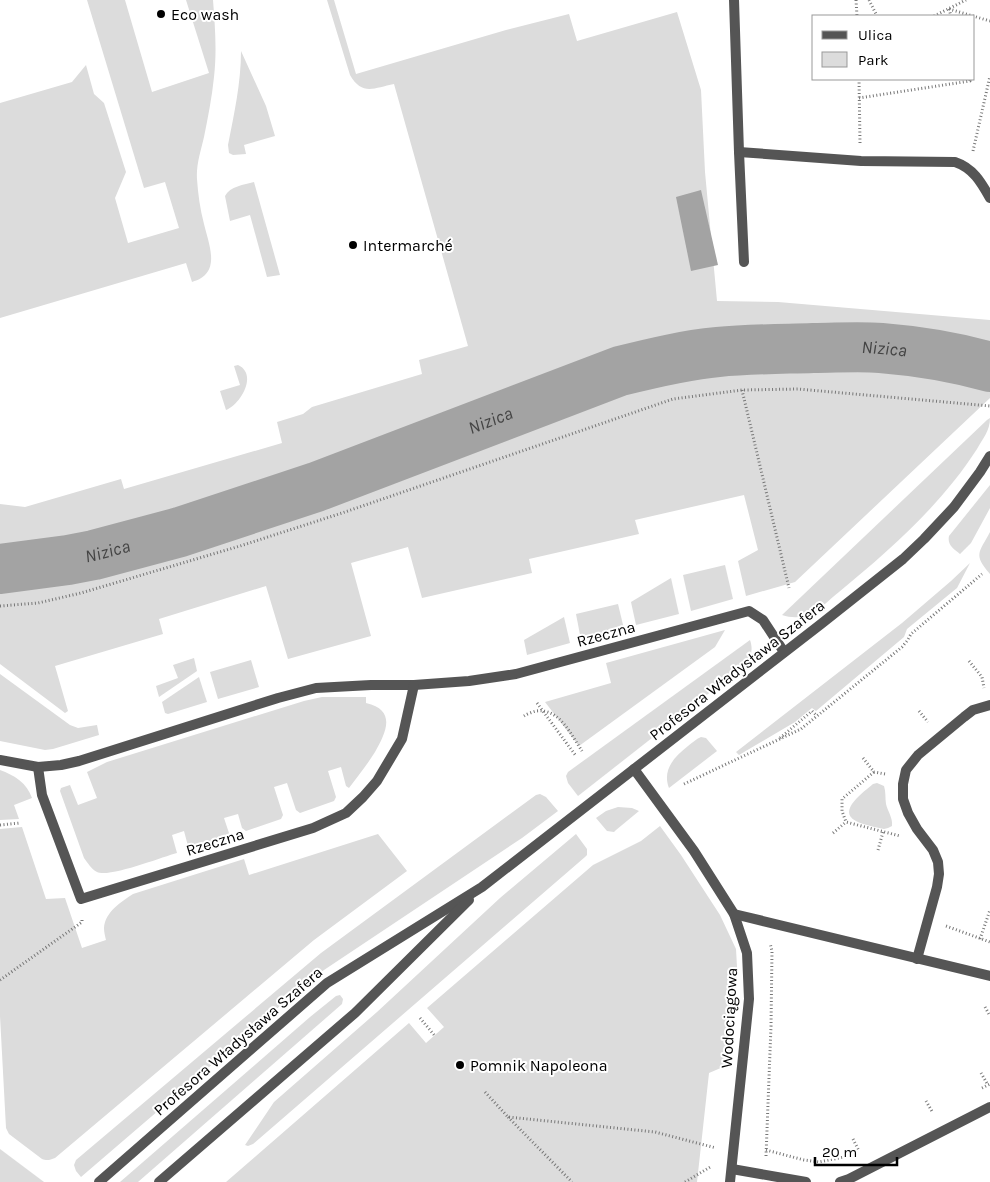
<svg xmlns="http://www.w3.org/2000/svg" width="990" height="1182" font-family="Karla,sans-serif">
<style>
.green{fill:#dcdcdc}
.water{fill:#a3a3a3}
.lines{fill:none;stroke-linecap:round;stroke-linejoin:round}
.river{stroke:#a3a3a3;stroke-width:50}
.path{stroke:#777;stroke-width:3;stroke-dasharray:1 2.5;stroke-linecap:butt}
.service{stroke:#555;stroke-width:10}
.minor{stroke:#555;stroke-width:10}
.poi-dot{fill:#000;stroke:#fff;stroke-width:2}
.labels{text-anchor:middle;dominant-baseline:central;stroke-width:4;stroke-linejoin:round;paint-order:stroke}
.poi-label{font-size:16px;fill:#000;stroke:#fff;text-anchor:start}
.street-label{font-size:16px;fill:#000;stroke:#fff}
.water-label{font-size:18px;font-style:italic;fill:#444;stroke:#fff}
</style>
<rect width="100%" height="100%" fill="#fff"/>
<g class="green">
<path d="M87,0H125L152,92L209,73L186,0H213C215,26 217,51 214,77C212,97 208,117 204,137C201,150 196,165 197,179C198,194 200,209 204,224C209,245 222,274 192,282L186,263L0,318V103L72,82L86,65L94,94L104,103L126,172L115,198L128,243L179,228L165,182L144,188Z"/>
<path d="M327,0H334L356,74L506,30L569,14L577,41L677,12L701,90L705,172L717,301L778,302L990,320V357L933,344L810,336L688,339L637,350L495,405L305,481L244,503L75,543L0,554V504L25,507L121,479L124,489L282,443L277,422L303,414L312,407L422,374L419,360L468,346L394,84C374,88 362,96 350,75Z"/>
<path d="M241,51L266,106L275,136L244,145L246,154L233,155L229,153L228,145C234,114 241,83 241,51Z"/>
<path d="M254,182L280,275L267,277L250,215L230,221L225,196C230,186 244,185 254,182Z"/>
<path d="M853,356C899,357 946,363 990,375V398L795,582L746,596L738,561L758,550L744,495L635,520L639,534L529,559L532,573L422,598L408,547L351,563L371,636L288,659L266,586L159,619L163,634L55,666L68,711L65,713L0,664V577L69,568L96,563L182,540L319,494L479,437L624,380L651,372L681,366L717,361L794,357Z"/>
<path d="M238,365C258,374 241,404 226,410L220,391L240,385L234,366Z"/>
<path d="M990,418C990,431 983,438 977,449C941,505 890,550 839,592C830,599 820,610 808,615C800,618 791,618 782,615L987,420Z"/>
<path d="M990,485V508L971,543L960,554C954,549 947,545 949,536Z"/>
<path d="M990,532V574C973,554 979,553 990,532Z"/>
<polygon points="970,563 957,588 907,629 904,637 816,711 812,708 795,722 739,755 736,752 902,623 951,581"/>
<polygon points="725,565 733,599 691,611 683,575"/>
<polygon points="671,578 679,614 636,625 631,602"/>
<polygon points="618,604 624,629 581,640 576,614"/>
<polygon points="564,617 570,643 527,655 524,640"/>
<polygon points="725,630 715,647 579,746 545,702 611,683 606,663"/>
<path d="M750,640C753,649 752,657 745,665L578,796L568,783L566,776L568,772Z"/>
<polygon points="194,658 197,671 159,697 156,686 178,678 173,665"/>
<polygon points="251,660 259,687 218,699 210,672"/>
<polygon points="0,674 70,725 78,728 97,725 99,735 53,749 45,750 0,741"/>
<polygon points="199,677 207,702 168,714 165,713 162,702"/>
<path d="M322,697H366V703C397,710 386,733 375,752C367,765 358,776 349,788L346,786L341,767L328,771L336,797L334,801L300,813L296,810L287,783L274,787L283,815L281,819L246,831L242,828L238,814L224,818L229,833L228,837L192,848L188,846L184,831L172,835L177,853C162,857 109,878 97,872C91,869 88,863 84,858L60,791L61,788L70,785L78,805L97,798L87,772L107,762L304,701Z"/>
<path d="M701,737L706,738L717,751L669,788C662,770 674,757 688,746C692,743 696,739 701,737Z"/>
<path d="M0,770C14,775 27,783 32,798L14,805L19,819L0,820Z"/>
<path d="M877,783L884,786C886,792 885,798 886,804C888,812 893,818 892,826L888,828L884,829C875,827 864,825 856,821C836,811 865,791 873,784Z"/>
<polygon points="540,794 546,797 558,811 522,838 315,976 81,1177 76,1171 74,1165 76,1160 321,953 536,795"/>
<polygon points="618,807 632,808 639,811 616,830 614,832 607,831 596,818 606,811"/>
<polygon points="660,826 681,855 720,915 736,949 737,967 735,1003 730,1064 709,1073 697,1182 226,1182 409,1023 426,1043 444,1027 427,1008 593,865 641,841"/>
<path d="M22,827L46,899L65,898L82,948L106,940C105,936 104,932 104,928C105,912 121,902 133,894L244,859L249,875L378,834L407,871L314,940L55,1158C50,1160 47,1161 42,1159L9,1134L6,1128L0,1016V829Z"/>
<polygon points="576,834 587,849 587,855 585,857 253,1144 248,1146 245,1145 274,1102 377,1012 500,898"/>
<polygon points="340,995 343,999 342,1004 138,1182 120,1182 310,1017 336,996"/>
<polygon points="0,1149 44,1182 0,1182"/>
</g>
<polygon class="water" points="701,190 718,265 691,271 676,197"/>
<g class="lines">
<path class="river" id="s1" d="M0,569L68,560L94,555L180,532L316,487L620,371C652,363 685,355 718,352C749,349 781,349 813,348C835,348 859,346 881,348C918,351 955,357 990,367"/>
<g class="path">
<polyline points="856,0 857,16"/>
<polyline points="869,0 877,16"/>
<polyline points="949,9 990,21"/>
<polyline points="949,9 951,16"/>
<polyline points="934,16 966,0"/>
<polyline points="859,79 860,143"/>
<polyline points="859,98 970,81 970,79"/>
<polyline points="973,151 990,76"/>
<polyline points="742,390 789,588"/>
<polyline points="0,606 38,603 81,593 240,546 342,513 673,399 742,390 798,389 990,406"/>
<polyline points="969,661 982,677 984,688"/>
<polyline points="537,703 576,756"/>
<polyline points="919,711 928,722"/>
<path d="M524,716C527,714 532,712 536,711C560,708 571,735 582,751"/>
<polyline points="780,738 812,711 817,716"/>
<polyline points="863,758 874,772 885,774"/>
<polyline points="874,772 842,799 842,811 846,822 900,836"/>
<polyline points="684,784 801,729 902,647 907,641 911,634 982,574"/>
<polyline points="0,825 20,823"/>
<polyline points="833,833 846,822"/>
<polyline points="878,850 883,832"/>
<polyline points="946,926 990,942"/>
<polyline points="980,939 990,910"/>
<polyline points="0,980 82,922 82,918"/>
<polyline points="985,1007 990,1016"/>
<polyline points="420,1018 435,1036"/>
<polyline points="981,1073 988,1085"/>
<polyline points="982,1088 990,1084"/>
<polyline points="485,1092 508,1117 655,1132 716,1148"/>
<polyline points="926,1101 933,1113"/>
<polyline points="508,1117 572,1182"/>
<polyline points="853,1139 859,1151"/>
<polyline points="766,1150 804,1160 819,1162 849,1156"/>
<polyline points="766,1156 771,1026 772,951 770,943"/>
<polyline points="685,1182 712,1166"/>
</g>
<g class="service">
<polyline points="734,0 739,152 744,262"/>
<path d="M739,152L861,161L955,162C973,168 981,182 990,198"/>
<polyline points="917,959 937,887 939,874 938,862 933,850 917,829 908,813 903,799 903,784 906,770 918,755 964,717 973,710 990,705"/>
<polyline points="732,1169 806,1182"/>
<polyline points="840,1182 849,1179 990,1107"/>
</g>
<g class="minor">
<polyline points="0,760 38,767 61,765 79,761 278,698 316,688 371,685 414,685 469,681 516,674 749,611 763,620 784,652"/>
<polyline points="38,767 42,795 81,899 313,828 346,813 363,797 377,781 402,739 414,685"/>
<polyline points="634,769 694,851 734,914 747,953 749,999 730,1182"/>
<polyline points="734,914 990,976"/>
<polyline points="99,1182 327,983 482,887 821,624 903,559 924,539 954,507 980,472 990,456"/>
<polyline points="159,1182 355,1013 469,900"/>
</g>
</g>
<g class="poi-dot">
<circle cx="161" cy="14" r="5"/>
<circle cx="353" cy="245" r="5"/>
<circle cx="460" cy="1065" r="5"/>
</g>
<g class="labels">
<g class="poi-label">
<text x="171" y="14">Eco wash</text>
<text x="363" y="245">Intermarché</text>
<text x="470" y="1065">Pomnik Napoleona</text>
</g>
<g class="street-label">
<text transform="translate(606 634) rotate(-15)">Rzeczna</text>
<text transform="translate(737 670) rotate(-38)">Profesora Władysława Szafera</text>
<text transform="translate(215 842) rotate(-17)">Rzeczna</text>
<text transform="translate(729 1018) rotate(-87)">Wodociągowa</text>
<text transform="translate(238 1041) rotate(-41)">Profesora Władysława Szafera</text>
</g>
<g class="water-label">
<text stroke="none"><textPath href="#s1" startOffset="919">Nizica</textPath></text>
<text stroke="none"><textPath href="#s1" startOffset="514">Nizica</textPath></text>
<text stroke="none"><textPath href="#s1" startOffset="109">Nizica</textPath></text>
</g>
</g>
<rect x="812" y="15" width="162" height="65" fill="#ffffff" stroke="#999999"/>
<rect x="822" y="31" width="25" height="8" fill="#555555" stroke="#999999"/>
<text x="858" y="40" font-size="15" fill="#000000">Ulica</text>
<rect x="822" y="52" width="25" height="15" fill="#dcdcdc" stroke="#999999"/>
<text x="858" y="65" font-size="15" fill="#000000">Park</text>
<path d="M815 1157v8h82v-8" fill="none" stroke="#000000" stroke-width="2.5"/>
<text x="822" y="1157" font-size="15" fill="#000000" stroke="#ffffff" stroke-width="4" paint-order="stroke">20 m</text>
</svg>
